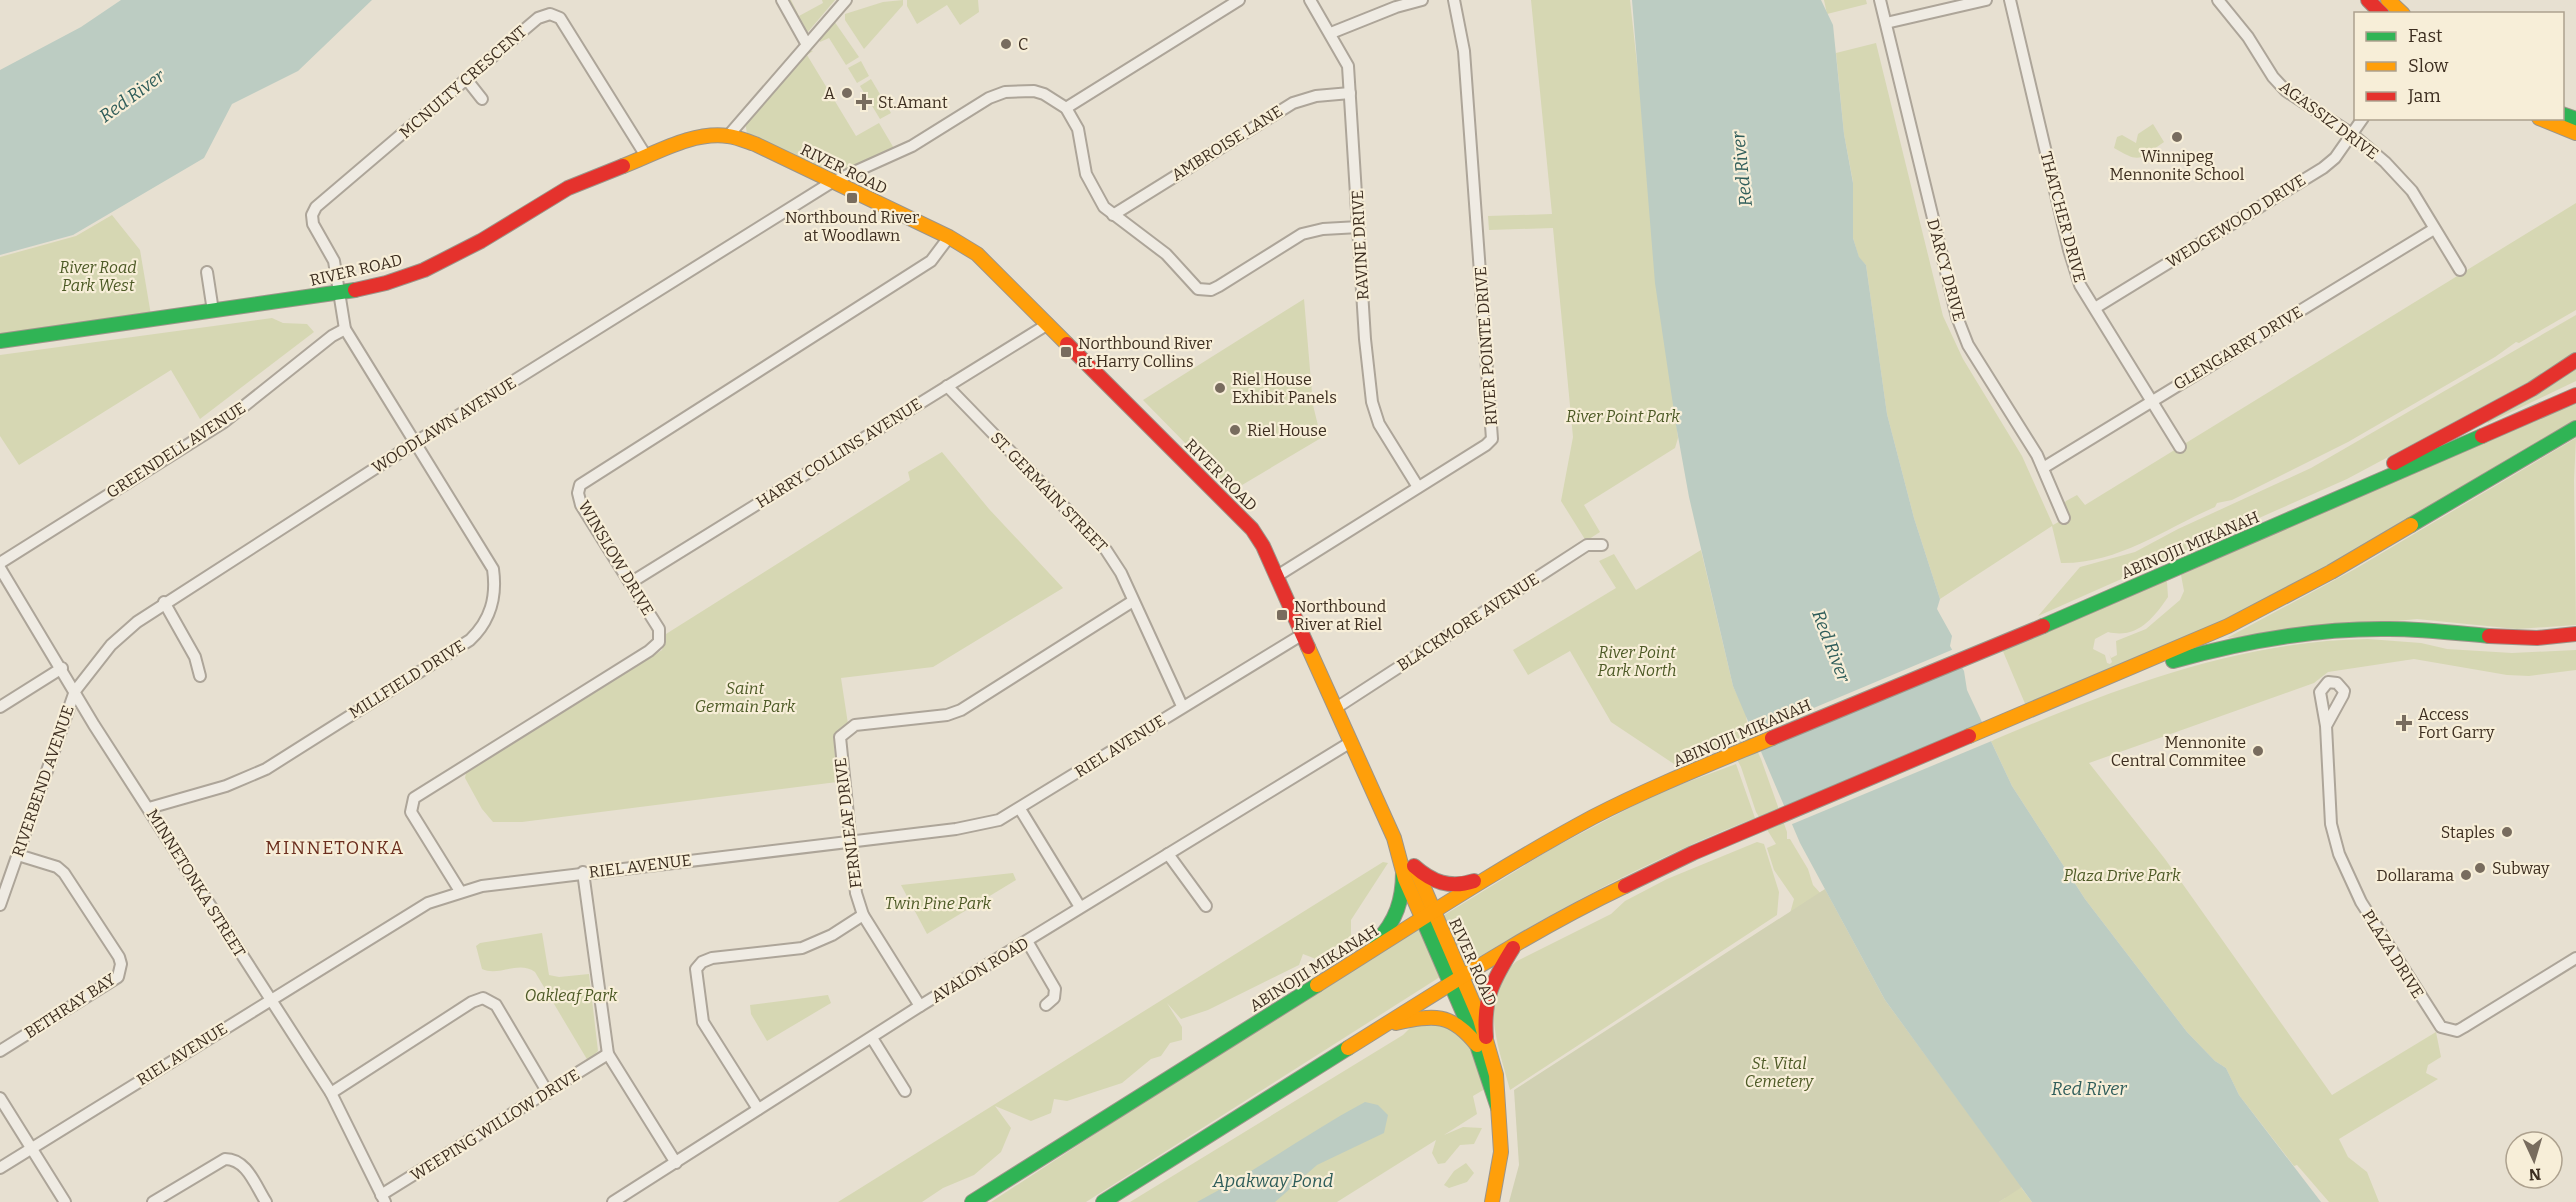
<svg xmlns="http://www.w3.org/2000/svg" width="2576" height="1202" font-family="Bitter,serif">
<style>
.green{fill:#d6d7b3}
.cemetery{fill:#d1d1b3}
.water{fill:#bcccc2}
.pier{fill:#e7e0d1}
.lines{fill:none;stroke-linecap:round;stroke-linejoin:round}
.street-casing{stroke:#ada599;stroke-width:14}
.fast-casing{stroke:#9c958a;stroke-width:16}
.slow-casing{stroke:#9c958a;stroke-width:16}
.jam-casing{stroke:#9c958a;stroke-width:16}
.street{stroke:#efebe3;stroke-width:10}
.fast{stroke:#30b455;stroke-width:14}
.slow{stroke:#ff9f0a;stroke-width:14}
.jam{stroke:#e5322d;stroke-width:14}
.poi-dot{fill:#786c5e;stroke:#f7eed8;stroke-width:2}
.labels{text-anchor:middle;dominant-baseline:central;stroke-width:4.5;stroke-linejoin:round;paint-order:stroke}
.poi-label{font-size:16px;fill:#3d2e20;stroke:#f7eed8;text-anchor:start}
.street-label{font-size:16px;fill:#3d2e20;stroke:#f7eed8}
.park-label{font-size:16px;font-style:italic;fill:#4d5a26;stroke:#f7eed8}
.water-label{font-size:18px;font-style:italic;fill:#2f5d5a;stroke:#f7eed8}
.neighbourhood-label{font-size:18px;letter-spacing:1.5px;fill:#6b2e1e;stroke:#f7eed8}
</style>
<rect width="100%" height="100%" fill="#e7e0d1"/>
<g class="green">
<polygon points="787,0 791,0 799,16 823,3 822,0 835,0 807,33 804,32"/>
<polygon points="903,0 903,5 864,49 845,20 845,14 883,2"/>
<polygon points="907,0 978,0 979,12 960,25 947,5 917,24 907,6"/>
<polygon points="1531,0 1630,0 1678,438 1675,448 1584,505 1600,532 1586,541 1561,501 1573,437 1553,228 1489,230 1488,216 1552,214"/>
<polygon points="1824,0 1866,0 1867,4 1827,14"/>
<polygon points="834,21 859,57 846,65 829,38 820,42 819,36"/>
<path d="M1876,43L1943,316L1963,359L2022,456L2053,525L2068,517L2063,506L2066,501L2077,495L2085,505L2576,203V310L2519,343L2516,342L2495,357L2348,442L2232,500L2217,503L2215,507C2164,529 2118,564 2061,563L2052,526L1940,599L1914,518L1887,414L1866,265L1859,258L1853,238V182L1844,134L1836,53Z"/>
<polygon points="807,50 813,51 807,55 856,136 879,123 895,150 839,173 830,173 747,134 745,121"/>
<polygon points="861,61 869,76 857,83 848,68"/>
<polygon points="871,79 891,113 880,119 860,86"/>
<path d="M2153,124L2164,142C2139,159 2141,164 2114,148L2117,137L2122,135L2136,143L2138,134Z"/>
<polygon points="112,215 140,250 151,315 0,337 0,257 76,236"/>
<polygon points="1304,299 1313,405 1321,438 1232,491 1143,400"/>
<polygon points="2576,315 2576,352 2551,370 2347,479 2038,616 2080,567 2135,552 2178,529 2311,468"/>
<polygon points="272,318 283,323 307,324 314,332 200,419 171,370 19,465 0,436 0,355"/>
<polygon points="2576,366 2576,381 2488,423 2486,420"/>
<path d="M2576,401V423L2267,601L2026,706L2002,649L2165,580L2167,582L2168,597C2153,619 2137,639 2108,632L2095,639L2093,649L2105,655L2107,663L2110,664L2112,662L2109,653L2111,658L2117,655L2116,641L2146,629L2180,600L2184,591L2181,575Z"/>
<polygon points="2576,438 2574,480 2576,625 2517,629 2417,619 2227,638 2355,569"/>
<polygon points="942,452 989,509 1063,588 933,667 841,678 848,724 837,733 834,744 837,782 522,822 493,822 482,809 465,778 466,773 662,650 666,634 910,480 908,472"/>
<polygon points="1701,550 1733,686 1746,714 1748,731 1761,759 1787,832 1787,839 1790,839 1808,869 1813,885 1822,895 1855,965 2032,1202 1999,1202 2005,1198 1789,917 1794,899 1774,870 1767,848 1776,844 1756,812 1741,767 1729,744 1677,766 1611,722 1570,651 1528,675 1513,650 1616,588 1599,561 1614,554 1636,590"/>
<path d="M2368,639L2421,643L2447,649L2512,653L2576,650V670L2529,676L2507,675L2414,659L2328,672L2314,683L2089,763L2165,859L2332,1095L2436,1032L2441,1057L2428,1065L2426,1073L2438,1079L2339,1139L2348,1157L2367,1172L2379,1202H2329L2297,1165L2294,1166L2239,1095L2226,1068L2215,1061L2187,1032L2085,899L2012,786L1991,741C2112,690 2235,641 2368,639Z"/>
<path d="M1736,764L1755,818C1653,858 1557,909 1464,966L1441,917L1553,848L1658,793Z"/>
<path d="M1757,842L1764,844L1779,892L1777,915L1510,1090C1499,1047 1476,994 1517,961L1611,914L1625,901L1667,879Z"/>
<polygon points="1383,862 1388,863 1351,920 1351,936 1316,959 1303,954 1299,965 1208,1010 1181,1019 1167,1003 1182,1027 1182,1040 1170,1043 1161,1056 1151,1059 1122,1083 1067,1101 1054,1099 1051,1113 1031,1121 995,1106 1011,1128 1001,1152 974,1175 943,1188 922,1202 838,1202"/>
<polygon points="1013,873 1016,880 927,934 901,885"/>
<polygon points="1419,927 1443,975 1086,1202 991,1202 1216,1055"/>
<path d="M542,933L549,975L559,977L589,974L598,1051L588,1061L535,972C518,960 499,977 482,969L476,946L480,943Z"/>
<polygon points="828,995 831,1003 767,1041 751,1014 750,1005"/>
<polygon points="1440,1020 1470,1041 1485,1089 1473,1096 1477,1114 1444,1135 1463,1127 1482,1128 1474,1144 1460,1145 1445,1163 1438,1164 1432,1153 1436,1140 1337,1202 1130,1202 1403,1035 1411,1027"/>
<polygon points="1466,1163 1474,1173 1467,1182 1449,1188 1444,1185 1454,1171"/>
</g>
<polygon class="cemetery" points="1825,889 1885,1000 2022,1187 1999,1202 1509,1202 1519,1165 1514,1090"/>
<g class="water">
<polygon points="121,0 372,0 298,71 232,104 204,158 73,235 0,255 0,70 81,27"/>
<polygon points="1632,0 1821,0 1833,25 1844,134 1853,183 1853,238 1859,257 1866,265 1887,414 1914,518 1940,599 1937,609 1952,636 1950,646 1964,671 1967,690 2012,786 2085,899 2187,1032 2215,1061 2226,1068 2239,1095 2321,1202 2032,1202 1885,1000 1800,843 1733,686 1689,497 1676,425 1655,283"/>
<path d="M1365,1102L1378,1105L1388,1115L1384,1133L1317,1165L1275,1202H1197C1255,1172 1307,1133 1365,1102Z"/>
</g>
<g class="pier">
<polygon points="1954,649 1964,665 1760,751 1752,734"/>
<polygon points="1986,723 1994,740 1790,825 1783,809"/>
</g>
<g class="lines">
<g class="street-casing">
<g id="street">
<polyline points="782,0 806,43"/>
<polyline points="1310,0 1348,66 1365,339 1372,402 1379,424 1418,487"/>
<polyline points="1880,0 1957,317 1968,345 2037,455 2064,518"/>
<polyline points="2010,0 2069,250 2080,285 2180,447"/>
<polyline points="2218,0 2248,37 2273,77 2286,91 2352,134 2385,162 2412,191 2460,270"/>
<polyline points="1886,23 1986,0"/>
<polyline points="1331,33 1396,7 1422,0"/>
<polyline points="467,80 482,99"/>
<polyline points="1066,108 1239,0"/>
<polyline points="728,136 846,0"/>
<polyline points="1113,215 1293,103 1316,96 1350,93"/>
<polyline points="207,272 213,311"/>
<polyline points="2095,308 2323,168 2335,158 2363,118"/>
<polyline points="947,386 1106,550 1121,573 1182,706"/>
<polyline points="2043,468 2434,229"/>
<polyline points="0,563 224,422 332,336 345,329"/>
<polyline points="0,568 94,725 331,1093 385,1202"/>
<polyline points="1277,576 1486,445 1492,439 1464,51 1454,0"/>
<polyline points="630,583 1048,324"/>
<polyline points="164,602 195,657 200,676"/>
<polyline points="0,707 62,668"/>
<polyline points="1336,708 1587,545 1602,545"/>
<polyline points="2326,726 2343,695 2344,691 2337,683 2328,682 2320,692 2326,726 2331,824 2339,854 2361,902 2441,1027 2457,1031 2464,1027 2576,958"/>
<path d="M149,808L226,786L266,769L470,640C491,620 497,597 493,569L345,329L334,261L313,224L312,215L316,207L538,18L550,14L560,18L646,156"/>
<polyline points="1020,809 1080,907"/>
<polyline points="1168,854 1206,906"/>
<polyline points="583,872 608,1054 676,1163"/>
<polyline points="460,891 411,812 414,798 649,651 659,642 659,629 581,505 578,493 580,485 931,261 949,237"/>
<polyline points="0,905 75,691 111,645 137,622 416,442 832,182 912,146 989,98 1005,92 1034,91 1044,94 1066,108 1078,129 1086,174 1104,207 1166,254 1198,289 1211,290 1219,286 1302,234 1323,229 1359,227"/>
<polyline points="1027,941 1055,989 1054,998 1046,1005"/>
<polyline points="920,1006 863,915 856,893 840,737 855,725 947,715 961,710 1133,601"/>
<polyline points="872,1038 905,1091"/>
<polyline points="0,1051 118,977 121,964 119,957 64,873 57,867 18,855"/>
<polyline points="331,1093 472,1002 483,998 496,1005 548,1093"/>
<polyline points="0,1098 65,1202"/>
<polyline points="758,1109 703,1022 696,969 702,962 712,958 802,948 832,935 863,915"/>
<polyline points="0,1168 428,903 482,886 956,829 999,820 1303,634"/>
<polyline points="381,1195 608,1054"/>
<path d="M153,1202L225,1159C247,1159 255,1185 266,1202"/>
<polyline points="613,1202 920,1006 1351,742"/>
</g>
</g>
<g class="fast-casing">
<g id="fast">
<polyline points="2562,114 2576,119"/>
<polyline points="0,341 355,290"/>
<polyline points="2411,525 2576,428"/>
<polyline points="2043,626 2482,436"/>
<path d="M2173,661C2244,641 2315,628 2389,629C2423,629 2456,633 2489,636"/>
<polyline points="1420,913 1477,1045 1498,1108"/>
<path d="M1377,941C1396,921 1403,900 1403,872"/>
<polyline points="972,1202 1317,985"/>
<polyline points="1103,1202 1348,1048"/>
</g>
</g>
<g class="slow-casing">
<g id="slow">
<polyline points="2388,0 2403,14"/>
<polyline points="2539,118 2576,133"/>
<path d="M623,166C655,154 692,131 728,136C737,137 746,141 755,144L949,237L977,254L1067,344"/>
<polyline points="1308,647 1394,838 1405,879 1420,913"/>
<polyline points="1969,736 2228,626 2331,572 2411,525"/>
<polyline points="1415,867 1480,1019 1496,1075 1501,1152 1492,1202"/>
<path d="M1317,985C1408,928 1498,868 1593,817C1651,787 1712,763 1772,738"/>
<path d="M1396,1023C1434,1015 1451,1012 1477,1045"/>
<path d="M1348,1048C1438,992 1528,932 1625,886"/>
</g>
</g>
<g class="jam-casing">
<g id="jam">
<polyline points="2368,0 2382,14"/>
<polyline points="355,290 386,283 424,270 481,241 568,188 623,166"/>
<polyline points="1067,344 1252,529 1263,546 1308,647"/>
<polyline points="2482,436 2576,395"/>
<polyline points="2394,463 2532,389 2576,360"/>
<polyline points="2489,636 2537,638 2576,634"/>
<polyline points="1772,738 2043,626"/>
<path d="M1414,866C1432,882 1450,889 1474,881"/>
<polyline points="1625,886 1693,853 1969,736"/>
<path d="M1486,1037C1483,998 1493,980 1513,948"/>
</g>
</g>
<use href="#street" class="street"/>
<use href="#fast" class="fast"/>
<use href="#slow" class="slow"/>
<use href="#jam" class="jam"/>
</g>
<g class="poi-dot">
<circle cx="1006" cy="44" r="6"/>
<circle cx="847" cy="93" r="6"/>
<path d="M861 93h6v6h6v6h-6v6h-6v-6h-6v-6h6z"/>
<circle cx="2177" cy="137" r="6"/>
<rect x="846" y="192" width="12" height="12" rx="3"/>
<rect x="1060" y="346" width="12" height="12" rx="3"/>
<circle cx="1220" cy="388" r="6"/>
<circle cx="1235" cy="430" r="6"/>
<rect x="1276" y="609" width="12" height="12" rx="3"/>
<path d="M2401 714h6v6h6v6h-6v6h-6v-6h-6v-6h6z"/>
<circle cx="2258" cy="751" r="6"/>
<circle cx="2507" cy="832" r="6"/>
<circle cx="2480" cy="868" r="6"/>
<circle cx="2466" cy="875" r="6"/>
</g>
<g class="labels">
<g class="poi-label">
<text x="1018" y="44">C</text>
<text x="835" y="93" text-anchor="end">A</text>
<text x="878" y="102">St.Amant</text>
<text x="2177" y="156" text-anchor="middle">Winnipeg<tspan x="2177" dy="18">Mennonite School</tspan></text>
<text x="852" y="217" text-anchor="middle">Northbound River<tspan x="852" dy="18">at Woodlawn</tspan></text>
<text x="1078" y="343">Northbound River<tspan x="1078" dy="18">at Harry Collins</tspan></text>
<text x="1232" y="379">Riel House<tspan x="1232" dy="18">Exhibit Panels</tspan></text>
<text x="1247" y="430">Riel House</text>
<text x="1294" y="606">Northbound<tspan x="1294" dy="18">River at Riel</tspan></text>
<text x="2418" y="714">Access<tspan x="2418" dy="18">Fort Garry</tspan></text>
<text x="2246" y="742" text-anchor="end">Mennonite<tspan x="2246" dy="18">Central Commitee</tspan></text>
<text x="2495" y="832" text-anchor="end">Staples</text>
<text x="2492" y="868">Subway</text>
<text x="2454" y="875" text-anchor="end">Dollarama</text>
</g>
<g class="street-label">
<text transform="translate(463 82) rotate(-41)">MCNULTY CRESCENT</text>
<text transform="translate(2329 120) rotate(37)">AGASSIZ DRIVE</text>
<text transform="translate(1227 143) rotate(-32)">AMBROISE LANE</text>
<text transform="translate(844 169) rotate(26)">RIVER ROAD</text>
<text transform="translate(2063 217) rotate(75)">THATCHER DRIVE</text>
<text transform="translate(2236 221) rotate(-32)">WEDGEWOOD DRIVE</text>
<text transform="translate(1360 245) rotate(-93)">RAVINE DRIVE</text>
<text transform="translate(356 270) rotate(-13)">RIVER ROAD</text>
<text transform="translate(1946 270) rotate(75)">D'ARCY DRIVE</text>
<text transform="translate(1486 346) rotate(-94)">RIVER POINTE DRIVE</text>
<text transform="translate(2238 348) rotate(-31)">GLENGARRY DRIVE</text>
<text transform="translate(444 425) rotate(-32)">WOODLAWN AVENUE</text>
<text transform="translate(176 450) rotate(-33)">GREENDELL AVENUE</text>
<text transform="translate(839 453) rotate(-32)">HARRY COLLINS AVENUE</text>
<text transform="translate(1221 475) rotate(45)">RIVER ROAD</text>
<text transform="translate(1049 492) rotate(46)">ST. GERMAIN STREET</text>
<text transform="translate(2190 545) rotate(-23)">ABINOJII MIKANAH</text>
<text transform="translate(616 558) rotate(59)">WINSLOW DRIVE</text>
<text transform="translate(1468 622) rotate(-33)">BLACKMORE AVENUE</text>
<text transform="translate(407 679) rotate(-32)">MILLFIELD DRIVE</text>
<text transform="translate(1742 733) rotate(-23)">ABINOJII MIKANAH</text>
<text transform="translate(1120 746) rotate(-32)">RIEL AVENUE</text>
<text transform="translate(43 781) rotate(-71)">RIVERBEND AVENUE</text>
<text transform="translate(848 823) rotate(-97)">FERNLEAF DRIVE</text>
<text transform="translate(640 866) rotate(-7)">RIEL AVENUE</text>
<text transform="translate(196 883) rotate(58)">MINNETONKA STREET</text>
<text transform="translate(2393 954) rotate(58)">PLAZA DRIVE</text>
<text transform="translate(1473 962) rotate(66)">RIVER ROAD</text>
<text transform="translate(1314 968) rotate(-32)">ABINOJII MIKANAH</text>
<text transform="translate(980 970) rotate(-31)">AVALON ROAD</text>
<text transform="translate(70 1006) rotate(-33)">BETHRAY BAY</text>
<text transform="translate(182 1054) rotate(-32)">RIEL AVENUE</text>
<text transform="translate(495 1125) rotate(-32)">WEEPING WILLOW DRIVE</text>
</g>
<g class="park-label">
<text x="98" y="267">River Road<tspan x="98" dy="18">Park West</tspan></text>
<text x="1623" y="416">River Point Park</text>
<text x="1637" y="652">River Point<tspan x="1637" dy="18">Park North</tspan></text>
<text x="745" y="688">Saint<tspan x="745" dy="18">Germain Park</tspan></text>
<text x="2122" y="875">Plaza Drive Park</text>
<text x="938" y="903">Twin Pine Park</text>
<text x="571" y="995">Oakleaf Park</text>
<text x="1779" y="1063">St. Vital<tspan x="1779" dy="18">Cemetery</tspan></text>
</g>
<g class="water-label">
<text transform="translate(132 96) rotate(-36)">Red River</text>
<text transform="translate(1742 169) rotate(-96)">Red River</text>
<text transform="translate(1831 646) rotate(69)">Red River</text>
<text x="2089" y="1089">Red River</text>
<text x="1273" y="1181">Apakway Pond</text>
</g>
<g class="neighbourhood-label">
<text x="335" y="848">MINNETONKA</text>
</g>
</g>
<rect x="2354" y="12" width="210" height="108" fill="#f7eed8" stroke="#ada18e" stroke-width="1.5"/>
<rect x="2366" y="32" width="30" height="9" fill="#30b455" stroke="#ada18e" stroke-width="1.5"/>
<text x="2408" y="42" font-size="18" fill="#3d2e20">Fast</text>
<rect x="2366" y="62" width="30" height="9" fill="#ff9f0a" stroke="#ada18e" stroke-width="1.5"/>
<text x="2408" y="72" font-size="18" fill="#3d2e20">Slow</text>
<rect x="2366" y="92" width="30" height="9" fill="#e5322d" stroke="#ada18e" stroke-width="1.5"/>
<text x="2408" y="102" font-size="18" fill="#3d2e20">Jam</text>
<g transform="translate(2534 1160) rotate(176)"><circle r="28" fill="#f7eed8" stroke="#ada18e" stroke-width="1.5"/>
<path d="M0-4.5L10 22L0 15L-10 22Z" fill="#786c5e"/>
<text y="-9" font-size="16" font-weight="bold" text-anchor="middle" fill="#3d2e20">N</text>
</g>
</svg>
